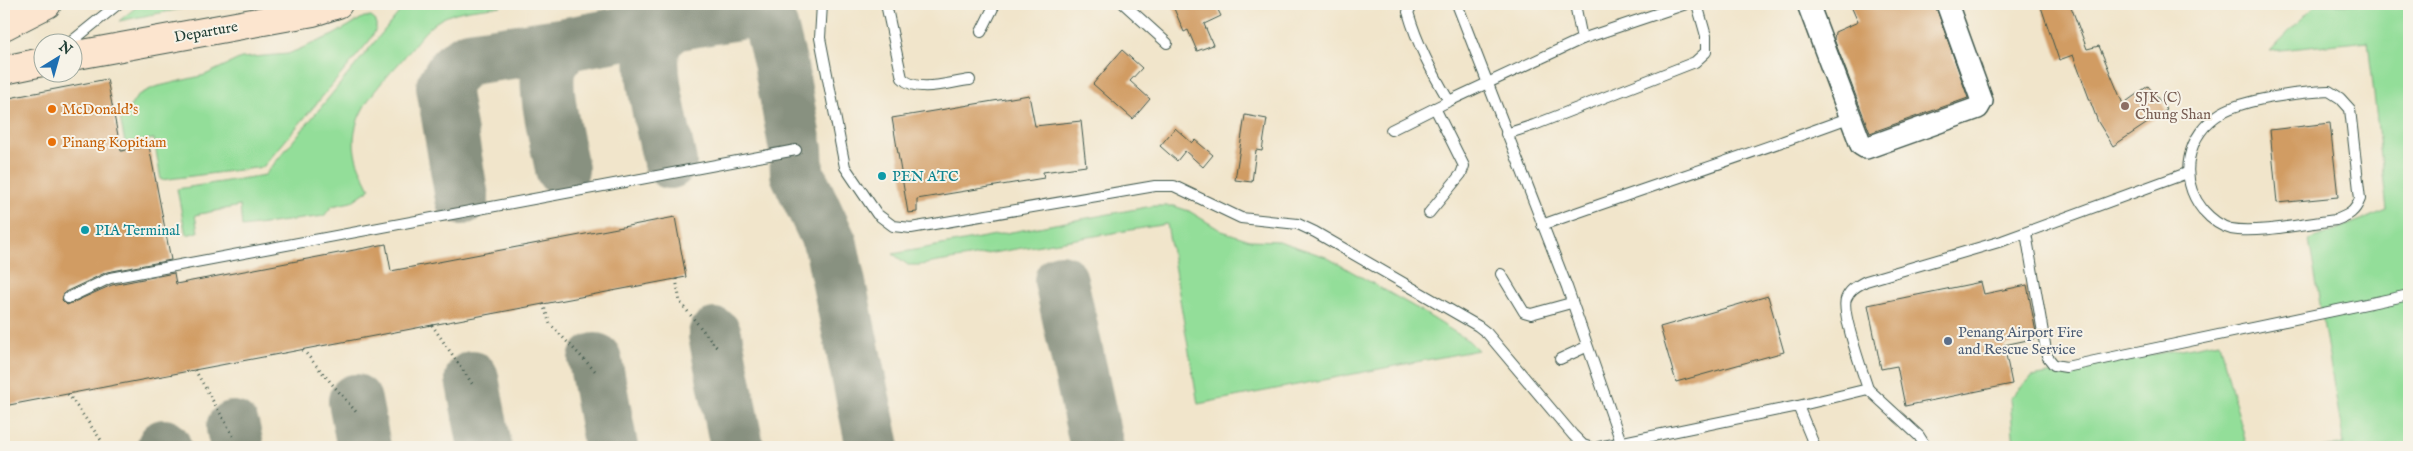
<svg xmlns="http://www.w3.org/2000/svg" width="2413" height="451" font-family="'IM FELL English',serif">
<style>
.green{fill:#93de99;stroke:#598e66}
.lines{fill:none;stroke-linecap:round;stroke-linejoin:round}
.taxiway{stroke:#889180;stroke-width:54}
.building{fill:#d19c63}
.lane-casing{stroke:#3e564b;stroke-width:12}
.street-casing{stroke:#3e564b;stroke-width:24}
.secondary-casing{stroke:#3e564b;stroke-width:30}
.path{stroke:#3e564b;stroke-width:3;stroke-dasharray:1 4;stroke-linecap:butt}
.lane{stroke:#fff;stroke-width:10}
.street{stroke:#fff;stroke-width:21}
.secondary{stroke:#fce5cf;stroke-width:28}
.education-dot{fill:#8d6e63;stroke:#f7f3e8;stroke-width:2}
.food-dot{fill:#e8710a;stroke:#f7f3e8;stroke-width:2}
.culture-dot{fill:#0f9aa8;stroke:#f7f3e8;stroke-width:2}
.service-dot{fill:#5c6f8a;stroke:#f7f3e8;stroke-width:2}
.labels{text-anchor:middle;dominant-baseline:central;stroke-width:4;stroke-linejoin:round;paint-order:stroke}
.street-label{font-size:15px;fill:#1f3d34;stroke:#f7f3e8}
.education-label{font-size:15px;fill:#785e54;stroke:#f7f3e8;text-anchor:start}
.food-label{font-size:15px;fill:#c56008;stroke:#f7f3e8;text-anchor:start}
.culture-label{font-size:15px;fill:#0d838f;stroke:#f7f3e8;text-anchor:start}
.service-label{font-size:15px;fill:#4e5e75;stroke:#f7f3e8;text-anchor:start}
</style>
<rect width="100%" height="100%" fill="#f7f3e8"/>
<filter id="ink" filterUnits="userSpaceOnUse"><feTurbulence type="fractalNoise" baseFrequency=".02" numOctaves="2"/><feDisplacementMap in="SourceGraphic" scale="10" xChannelSelector="R" yChannelSelector="G"/><feConvolveMatrix kernelMatrix="1 2 1 2 8 2 1 2 1" color-interpolation-filters="sRGB"/></filter>
<filter id="wash" filterUnits="userSpaceOnUse"><feTurbulence type="fractalNoise" baseFrequency=".0096" numOctaves="4" result="noise"/><feDisplacementMap in="SourceGraphic" scale="20" xChannelSelector="R" yChannelSelector="G"/><feGaussianBlur stdDeviation="1.12" result="paint"/><feColorMatrix in="noise" values="0 0 0 0 0 0 0 0 0 0 0 0 0 0 0 0 0 1.4 0 .05"/><feComposite in="paint" operator="in"/></filter>
<g filter="url(#wash)">
<rect width="100%" height="100%" fill="#f1e5cb"/>
<g class="green">
<polygon points="140,4 206,4 119,21"/>
<path d="M406,4H501V6C481,9 459,9 441,19C425,28 413,47 401,61C376,89 344,119 357,161C360,170 366,180 370,189L351,202L332,206L324,216L242,227L240,206L195,215L198,232L186,235L177,189L265,175Z"/>
<polygon points="2316,4 2409,4 2409,447 2322,447 2344,444 2309,240 2387,210 2368,41 2270,51"/>
<polygon points="364,17 371,17 376,21 376,29 370,40 263,167 161,180 154,139 125,143 120,117 127,111 138,95 155,87 205,75 241,58 288,54 333,35"/>
<polygon points="1152,206 1174,206 1189,211 1222,231 1250,240 1279,241 1326,257 1418,309 1469,341 1478,350 1198,404 1167,224 920,265 908,265 893,254"/>
<polygon points="2219,342 2247,447 2014,447 2010,398 2032,377"/>
</g>
<g class="lines">
<g class="taxiway">
<polyline points="674,24 751,11 759,14 771,27 780,62 796,150 797,173 831,245 873,447"/>
<path d="M562,169C558,147 541,83 550,65C554,56 561,50 567,44L674,24C667,29 659,35 655,43C645,63 665,137 670,162"/>
<polyline points="462,198 443,87 454,69 469,58 567,44"/>
<polyline points="1061,281 1097,447"/>
<polyline points="715,335 737,447"/>
<polyline points="595,360 611,447"/>
<polyline points="472,378 485,447"/>
<polyline points="355,401 364,447"/>
<polyline points="233,428 237,447"/>
<polyline points="164,446 164,447"/>
</g>
</g>
<g id="blocks">
<g class="building">
<polygon points="1172,4 1215,4 1221,16 1204,24 1213,45 1197,51 1188,30 1184,32"/>
<polygon points="1850,4 1935,4 1968,98 1870,133 1834,39 1835,32 1858,22"/>
<polygon points="2040,4 2070,4 2087,49 2099,46 2123,104 2148,86 2167,110 2113,146 2098,122 2073,55 2059,60"/>
<polygon points="1122,50 1142,68 1130,81 1150,99 1133,119 1093,84"/>
<polygon points="107,79 121,151 149,146 171,260 107,272 65,292 62,300 67,305 112,285 174,273 176,284 386,244 391,271 675,217 686,277 4,406 4,99"/>
<polygon points="1029,95 1035,126 1081,121 1086,166 1043,172 1044,178 917,199 917,212 908,213 892,118"/>
<polygon points="1245,115 1267,119 1262,151 1256,150 1252,182 1235,180"/>
<polygon points="2330,123 2338,197 2277,203 2270,130"/>
<polygon points="1175,128 1192,143 1195,140 1213,155 1203,167 1185,151 1177,161 1160,146"/>
<polygon points="1981,282 1984,294 2027,285 2037,338 2004,345 2012,384 1905,406 1897,366 1881,369 1868,305"/>
<polygon points="1768,296 1784,352 1676,382 1660,327"/>
</g>
</g>
</g>
<g filter="url(#ink)">
<use href="#blocks" fill-opacity="0" stroke="#3e564b" stroke-width="1"/>
<g class="lines">
<g class="lane-casing">
<g id="lane">
<polyline points="822,4 820,38 845,167 877,214 893,226 911,228 1155,186 1174,186 1241,218 1298,224 1315,232 1478,326 1487,333 1573,435 1583,445 1589,447"/>
<path d="M886,4L902,78C917,94 950,82 970,80"/>
<polyline points="1124,4 1167,43"/>
<path d="M1413,4L1408,12C1417,44 1432,72 1449,101L1582,39L1686,4"/>
<polyline points="1457,4 1567,287 1621,442"/>
<polyline points="1575,4 1582,39"/>
<polyline points="981,32 995,4"/>
<polyline points="71,42 118,4"/>
<path d="M2329,91L2340,98L2350,109L2360,199C2355,212 2349,215 2336,220C2309,223 2256,234 2231,229C2219,226 2211,219 2203,210C2177,178 2187,134 2221,113C2244,99 2301,92 2329,91Z"/>
<polyline points="1391,130 1449,101"/>
<polyline points="1506,134 1534,125 1695,62 1706,52 1706,36 1697,4"/>
<polyline points="1429,213 1461,174 1464,166 1435,108"/>
<path d="M1542,225C1645,188 1748,155 1851,117"/>
<polyline points="2026,233 2047,356 2054,365 2066,367 2409,295"/>
<polyline points="1501,274 1524,312 1531,314 1571,303"/>
<polyline points="68,298 110,278 796,150"/>
<polyline points="1560,359 1586,347"/>
<polyline points="1868,389 1919,436 1926,447"/>
<path d="M1798,406L1868,389C1863,373 1841,313 1846,299C1850,289 1857,286 1866,281L2002,241L2187,173"/>
<polyline points="1599,447 1798,406 1815,447"/>
</g>
</g>
<g class="street-casing">
<polyline id="street" points="1808,4 1861,145 1866,148 1978,108 1982,101 1947,4"/>
</g>
<g class="secondary-casing">
<g id="secondary">
<polyline points="4,26 47,4"/>
<polyline points="72,56 313,12 338,4"/>
<polyline points="4,70 42,62"/>
</g>
</g>
<g class="path">
<polyline points="676,279 680,302 718,349"/>
<polyline points="543,304 550,324 597,373"/>
<polyline points="432,325 473,385"/>
<polyline points="303,350 357,413"/>
<polyline points="195,370 235,439"/>
<polyline points="68,394 106,447"/>
</g>
<use href="#lane" class="lane"/>
<use href="#street" class="street"/>
<use href="#secondary" class="secondary"/>
</g>
</g>
<circle class="education-dot" cx="2125" cy="106" r="5"/>
<g class="food-dot">
<circle cx="52" cy="109" r="5"/>
<circle cx="52" cy="142" r="5"/>
</g>
<g class="culture-dot">
<circle cx="882" cy="176" r="5"/>
<circle cx="85" cy="230" r="5"/>
</g>
<circle class="service-dot" cx="1948" cy="341" r="5"/>
<g class="labels">
<g class="street-label">
<text transform="translate(206 32) rotate(-10)">Departure</text>
</g>
<g class="education-label">
<text x="2135" y="97">SJK (C)<tspan x="2135" dy="17">Chung Shan</tspan></text>
</g>
<g class="food-label">
<text x="62" y="109">McDonald's</text>
<text x="62" y="142">Pinang Kopitiam</text>
</g>
<g class="culture-label">
<text x="892" y="176">PEN ATC</text>
<text x="95" y="230">PIA Terminal</text>
</g>
<g class="service-label">
<text x="1958" y="332">Penang Airport Fire<tspan x="1958" dy="17">and Rescue Service</tspan></text>
</g>
</g>
<rect width="2413" height="451" fill="none" stroke="#f7f3e8" stroke-width="20"/>
<g transform="translate(58 58) rotate(37)"><circle r="24" fill="#f7f3e8" stroke="#a1aaa0"/>
<path d="M0-4L9 19L0 12L-9 19Z" fill="#1f6fb2"/>
<text y="-8" font-size="14" font-weight="bold" text-anchor="middle" fill="#1f3d34">N</text>
</g>
</svg>
